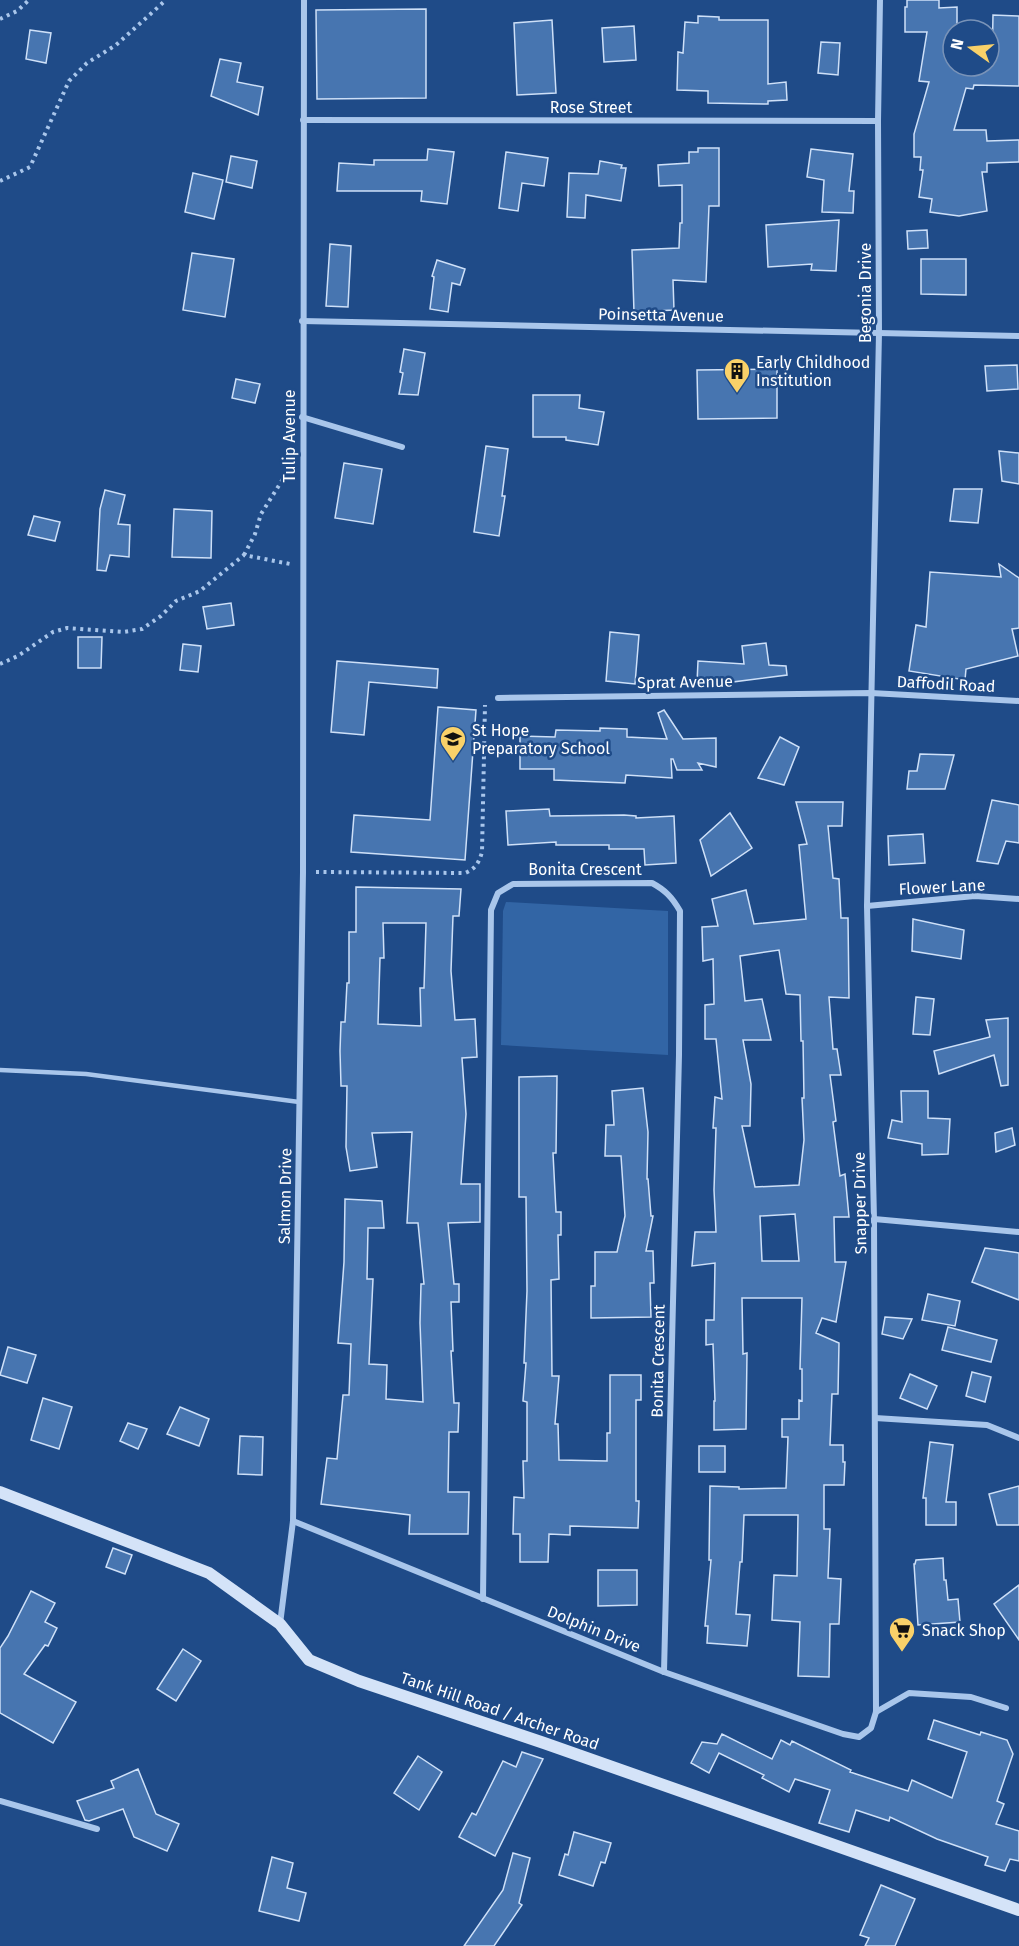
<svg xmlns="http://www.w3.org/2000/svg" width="1019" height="1946" font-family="'Fira Sans',sans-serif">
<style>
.green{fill:#3265a5}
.building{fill:#4775b0;stroke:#cee0f8;stroke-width:1.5;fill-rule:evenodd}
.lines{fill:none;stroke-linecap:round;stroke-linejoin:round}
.path{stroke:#a9c6eb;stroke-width:4;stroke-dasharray:3 4.5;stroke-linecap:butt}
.lane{stroke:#a9c6eb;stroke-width:4.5}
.street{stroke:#a9c6eb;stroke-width:6}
.secondary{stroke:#d4e3f8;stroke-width:12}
.labels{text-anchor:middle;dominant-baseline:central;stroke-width:5;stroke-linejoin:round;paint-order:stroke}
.street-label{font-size:16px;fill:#fff;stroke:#1f4b88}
.poi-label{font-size:16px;fill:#fff;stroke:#1f4b88;text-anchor:start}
</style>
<rect width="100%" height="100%" fill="#1f4b88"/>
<polygon class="green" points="506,902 668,911 668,1055 501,1045 503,911"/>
<g class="building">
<polygon points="907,0 939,0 939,8 957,7 957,30 953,30 953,66 992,66 993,15 1019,16 1019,86 974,85 973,89 966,88 954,130 986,130 987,141 1019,140 1019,162 987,163 987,172 982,172 987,211 959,216 930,212 932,199 919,197 923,170 920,170 921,157 914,157 914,134 929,82 919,81 927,32 905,32 905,7 907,7"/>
<polygon points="426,9 426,98 317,99 316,10"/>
<polygon points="698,16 719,17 719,20 768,20 768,84 786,82 787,100 768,101 768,104 708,103 708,91 677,90 678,52 683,53 685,22 698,23"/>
<polygon points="552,20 556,93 517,95 514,23"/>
<polygon points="634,26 636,60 604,62 602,28"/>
<polygon points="30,30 51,33 46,63 26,59"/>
<polygon points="821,42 840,43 838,75 818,73"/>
<polygon points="220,59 241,63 237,82 263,87 258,115 211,96"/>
<polygon points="698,148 719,148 719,206 709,206 706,282 673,280 674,310 634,312 632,250 679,248 680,223 682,223 682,185 659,186 658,165 689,163 689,152 698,152"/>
<polygon points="428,149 454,152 447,204 421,201 422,191 337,191 339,163 374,165 374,160 427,160"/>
<polygon points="811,149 853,154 849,191 854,191 853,213 822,212 824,180 807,177"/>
<polygon points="506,152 548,158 544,186 522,183 518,211 499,208"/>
<polygon points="231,156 257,161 252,188 226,182"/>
<polygon points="600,161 622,165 621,168 626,168 621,201 586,195 585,218 567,217 569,173 598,174"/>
<polygon points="193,173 223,180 214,219 185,212"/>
<polygon points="839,220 836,271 811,270 812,264 768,267 766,225"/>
<polygon points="927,230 928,248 908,249 907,231"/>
<polygon points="330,244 351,246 348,307 326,306"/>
<polygon points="192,253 234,259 225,317 183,310"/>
<polygon points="921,259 966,259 966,295 921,294"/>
<polygon points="437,260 465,269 460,285 452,283 448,312 430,309 434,277 432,276"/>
<polygon points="404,349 425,353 418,395 399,394 403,373 400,372"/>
<polygon points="1017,365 1018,389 987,391 985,366"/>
<polygon points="777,369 777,418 698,419 697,370"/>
<polygon points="236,379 260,384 255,403 232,398"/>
<polygon points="533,395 580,395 579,408 604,412 598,445 566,440 566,437 533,437"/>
<polygon points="486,446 508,449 502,496 505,496 499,536 474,532"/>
<polygon points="999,451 1019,453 1019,484 1002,481"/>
<polygon points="344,463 382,469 373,524 335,518"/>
<polygon points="954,489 982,489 978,523 950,521"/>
<polygon points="105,490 125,495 118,524 130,525 129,557 110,555 106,571 97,570 100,509"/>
<polygon points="174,509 212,511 211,558 172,557"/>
<polygon points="34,516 60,522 55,541 28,535"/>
<polygon points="999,564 1019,578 1019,628 1012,629 1018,656 966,669 965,680 909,671 916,625 926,627 930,572 1001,577"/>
<polygon points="231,603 234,625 207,629 203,607"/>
<polygon points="610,632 639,635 635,684 606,681"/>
<polygon points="78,637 102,637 101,668 78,668"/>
<polygon points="766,643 769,665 786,666 787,675 733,682 733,685 697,683 698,661 744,664 742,646"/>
<polygon points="183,644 201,646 198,672 180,670"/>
<polygon points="337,661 438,669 437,688 369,682 364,735 331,732"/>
<polygon points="438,707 476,710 465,860 351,852 354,815 430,820"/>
<polygon points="664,710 683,739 716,738 716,767 698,763 702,770 677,770 673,759 671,759 672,778 626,775 625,783 554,780 554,769 520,769 520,736 555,737 556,730 600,731 600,728 627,729 627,737 667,739 658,713"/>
<polygon points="780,737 799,747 784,785 758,778"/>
<polygon points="920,754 954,755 945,789 907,789 909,771 917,771"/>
<polygon points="992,800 1019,805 1019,843 1006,841 998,864 977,861"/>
<path d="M796,802H843L842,826H828L833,878L839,879L841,918H848L849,998L829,997L833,1049H837L841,1075H830L836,1121L833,1122L840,1176L845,1174L849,1217H834L835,1262H846L836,1322L822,1318L816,1333L839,1343L838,1394H832L830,1445H843V1462H845L844,1485H824V1529H830L828,1578L841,1579L839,1624H830L829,1677L798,1676L800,1622L772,1620L774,1575L797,1576L798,1515H744L742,1562H740L736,1614L750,1615L747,1646L707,1643L708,1626H705L711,1560H709L710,1486L739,1487V1489L786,1488L788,1437H782V1419H799V1400L802,1401V1369H800L802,1298H742L743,1354L747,1353L746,1429L714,1430V1401H715L713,1344L706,1345V1320H714L715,1263L692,1266L695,1232H716L714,1190L716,1128H713L715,1097L722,1099L716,1039H705V1005L714,1004L713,959L703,961L702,927L718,926L712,899L746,890L754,924L806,919L799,845L807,844ZM779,950L786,994L800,995L801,1041H803L804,1098H802L804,1140L799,1185L755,1187L742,1126H750L751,1084L743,1040H771L762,999L745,1001L740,956ZM795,1214L799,1261H762L760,1216Z"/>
<polygon points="549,809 550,816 624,815 636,816 636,818 674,816 676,863 645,865 644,849 609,849 609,845 556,845 556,842 508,845 506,811"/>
<polygon points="730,813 752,848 711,876 700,840"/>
<polygon points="923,834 925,863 889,865 888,836"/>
<path d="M356,887L461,889L459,916H453L451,971L455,1020L475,1019L477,1057L462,1058L466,1114L461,1184H480V1222L448,1223L454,1284H459V1302H451L453,1351H451L454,1403H459L458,1432H449L448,1492H469L468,1534H409L410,1515L321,1504L327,1458L337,1459L343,1395H349L351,1344L338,1343L344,1262L345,1199L382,1201L384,1228H368L367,1279H373L369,1364L387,1365L386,1399L423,1402L420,1323L421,1284H424L418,1223H407L412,1132L372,1133L377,1167L350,1171L346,1147L347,1086H341L340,1051L341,1022H345L347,983H349V932H356ZM383,923H426L424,988H420L421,1026L378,1024L380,958H384Z"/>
<polygon points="913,919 964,930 961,959 912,951"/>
<polygon points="916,997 934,999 930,1035 913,1034"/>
<polygon points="1008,1018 1008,1085 1001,1086 994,1055 939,1074 934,1051 990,1037 986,1020"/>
<polygon points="557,1076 556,1153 553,1153 556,1212 561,1212 561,1235 558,1235 559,1279 551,1280 552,1376 559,1376 555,1424 558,1424 559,1460 607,1461 607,1433 610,1433 610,1375 641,1375 641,1400 636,1400 636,1501 639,1501 638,1528 570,1526 570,1535 549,1534 548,1562 520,1562 520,1534 513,1534 514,1497 524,1498 523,1461 527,1461 527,1402 523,1401 526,1363 524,1363 527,1291 526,1197 519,1197 519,1077"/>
<polygon points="643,1088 648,1132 647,1179 648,1179 651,1216 653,1216 646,1251 653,1251 654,1283 650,1283 651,1317 591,1318 591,1286 595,1286 595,1252 617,1252 625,1216 621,1156 605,1156 606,1125 614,1125 612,1091"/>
<polygon points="901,1091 928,1091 928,1118 950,1119 948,1154 922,1155 922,1144 888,1138 892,1120 902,1122"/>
<polygon points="1012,1128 1015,1145 996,1152 995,1133"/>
<polygon points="985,1248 1019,1253 1019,1300 972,1282"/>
<polygon points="928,1294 960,1301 955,1326 922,1320"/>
<polygon points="885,1317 912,1319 903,1339 882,1334"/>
<polygon points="948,1327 997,1340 991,1362 942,1350"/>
<polygon points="8,1347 36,1355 27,1383 0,1375"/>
<polygon points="972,1372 991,1377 985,1402 966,1396"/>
<polygon points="910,1374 937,1386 927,1409 900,1398"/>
<polygon points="43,1398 72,1407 59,1449 31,1440"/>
<polygon points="180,1407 209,1419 199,1446 167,1434"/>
<polygon points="128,1423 147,1429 138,1449 120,1441"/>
<polygon points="240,1436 263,1437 262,1475 238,1474"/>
<polygon points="930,1442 953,1445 946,1502 956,1502 956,1525 926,1525 926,1498 923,1498"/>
<rect x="699" y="1446" width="26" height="26"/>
<polygon points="1019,1486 1019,1525 997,1525 989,1494"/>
<polygon points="113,1548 132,1555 125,1574 106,1567"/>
<polygon points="943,1558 944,1580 946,1580 948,1600 958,1599 960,1622 918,1625 914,1564 915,1564 916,1560"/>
<polygon points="598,1570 637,1570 637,1605 598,1606"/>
<polygon points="1019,1585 1019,1640 994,1604"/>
<polygon points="31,1591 55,1603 45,1622 57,1628 48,1646 45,1645 24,1674 76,1702 53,1743 0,1713 0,1648 8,1636"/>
<polygon points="183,1649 201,1661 176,1701 157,1689"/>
<polygon points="934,1720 980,1735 981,1732 1007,1740 1013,1754 997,1801 1004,1804 996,1824 1019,1831 1019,1861 1010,1859 1005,1871 985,1865 988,1857 937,1839 890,1817 889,1821 856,1810 849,1832 819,1823 830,1790 795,1779 789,1792 762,1778 764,1775 719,1753 709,1773 691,1763 702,1742 717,1744 722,1734 772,1759 781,1740 790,1745 792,1741 851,1770 850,1772 908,1791 912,1780 952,1798 967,1752 928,1739"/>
<polygon points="522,1752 543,1759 495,1856 459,1837 472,1813 476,1815 503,1761 516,1767"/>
<polygon points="418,1756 442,1772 419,1810 394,1793"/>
<polygon points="138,1769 156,1814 179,1824 167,1851 134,1837 123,1809 89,1821 85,1820 77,1801 114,1788 111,1781"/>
<polygon points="574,1832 611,1843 605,1863 601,1862 593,1886 559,1875 565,1854 568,1855"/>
<polygon points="513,1853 530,1858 519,1903 522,1905 494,1946 464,1946 503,1890"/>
<polygon points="272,1857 293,1863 287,1888 306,1893 299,1921 259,1911"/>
<polygon points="881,1885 915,1899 895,1946 865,1946 869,1938 860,1935"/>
</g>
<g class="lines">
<g class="path">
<polyline points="0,19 17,11 29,0"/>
<polyline points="0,181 30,167 69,81 87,63 116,45 166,0"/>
<polyline points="244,555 255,534 261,514 288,471"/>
<polyline points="0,664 18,656 53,632 67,628 123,632 142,629 161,616 176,601 200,591 244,555 290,564"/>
<path d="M316,872L465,873C475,869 479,863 482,852L485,705"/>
</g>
<polyline class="lane" points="0,1070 86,1074 299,1102"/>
<g class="street">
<polyline points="303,120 878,121"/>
<polyline points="302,321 1019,336"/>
<polyline points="302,417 402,447"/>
<polyline points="498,698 871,693 1019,701"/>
<polyline points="867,906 975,896 1019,899"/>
<polyline points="874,1219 1019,1232"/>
<polyline points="875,1418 987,1425 1019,1438"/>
<polyline points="293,1521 664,1672 843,1734 859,1737 871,1728 876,1712 874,1219 867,906 879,333 878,121 880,0"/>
<path d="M483,1599L491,910L498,893L513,884L652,883C665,890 672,897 680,911L679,1055L664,1672"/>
<polyline points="280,1624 293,1521 303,872 304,0"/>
<polyline points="876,1712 909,1693 971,1697 1006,1708"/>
<polyline points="0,1801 97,1829"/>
</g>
<polyline class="secondary" points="0,1492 209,1573 280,1624 309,1660 359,1681 544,1743 1019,1910"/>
</g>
<defs>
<g id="building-pin" transform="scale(1.35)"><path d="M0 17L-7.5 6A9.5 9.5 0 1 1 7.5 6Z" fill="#f9d169" stroke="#1f4b88"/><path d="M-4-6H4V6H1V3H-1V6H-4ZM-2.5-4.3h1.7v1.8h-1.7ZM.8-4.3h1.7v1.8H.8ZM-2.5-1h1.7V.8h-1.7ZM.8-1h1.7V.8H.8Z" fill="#111"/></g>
<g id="school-pin" transform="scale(1.35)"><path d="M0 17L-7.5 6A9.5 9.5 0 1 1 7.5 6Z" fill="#f9d169" stroke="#1f4b88"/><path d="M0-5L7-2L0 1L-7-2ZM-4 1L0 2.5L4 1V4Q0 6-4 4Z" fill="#111"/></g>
<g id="supermarket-pin" transform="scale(1.35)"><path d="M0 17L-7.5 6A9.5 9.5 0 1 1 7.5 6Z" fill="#f9d169" stroke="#1f4b88"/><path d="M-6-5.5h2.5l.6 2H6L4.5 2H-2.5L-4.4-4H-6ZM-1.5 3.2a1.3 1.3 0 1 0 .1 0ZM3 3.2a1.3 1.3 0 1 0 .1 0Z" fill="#111"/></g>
</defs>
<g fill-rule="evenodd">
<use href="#building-pin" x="737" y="371"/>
<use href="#school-pin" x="453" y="739"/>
<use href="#supermarket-pin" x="902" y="1630"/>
</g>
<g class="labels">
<g class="street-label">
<text x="591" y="107">Rose Street</text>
<text transform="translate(865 293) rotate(-90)">Begonia Drive</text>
<text transform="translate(661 315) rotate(1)">Poinsetta Avenue</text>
<text transform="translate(289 436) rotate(-90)">Tulip Avenue</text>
<text transform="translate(685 682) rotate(-1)">Sprat Avenue</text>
<text transform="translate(946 684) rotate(3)">Daffodil Road</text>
<text x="585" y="869">Bonita Crescent</text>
<text transform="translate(942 887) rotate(-3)">Flower Lane</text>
<text transform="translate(285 1196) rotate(-89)">Salmon Drive</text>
<text transform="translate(860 1203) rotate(-91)">Snapper Drive</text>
<text transform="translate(658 1361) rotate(-89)">Bonita Crescent</text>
<text transform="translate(594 1629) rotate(22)">Dolphin Drive</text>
<text transform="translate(500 1711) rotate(19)">Tank Hill Road / Archer Road</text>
</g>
<g class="poi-label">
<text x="756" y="362">Early Childhood<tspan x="756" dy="18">Institution</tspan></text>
<text x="472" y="730">St Hope<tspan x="472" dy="18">Preparatory School</tspan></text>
<text x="922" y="1630">Snack Shop</text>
</g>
</g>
<g transform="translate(971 48) rotate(285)"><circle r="28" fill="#1f4b88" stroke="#7993b8" stroke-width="1.5"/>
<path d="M0-4.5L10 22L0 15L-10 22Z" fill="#f9d169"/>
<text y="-9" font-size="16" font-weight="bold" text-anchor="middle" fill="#ffffff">N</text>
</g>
</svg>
